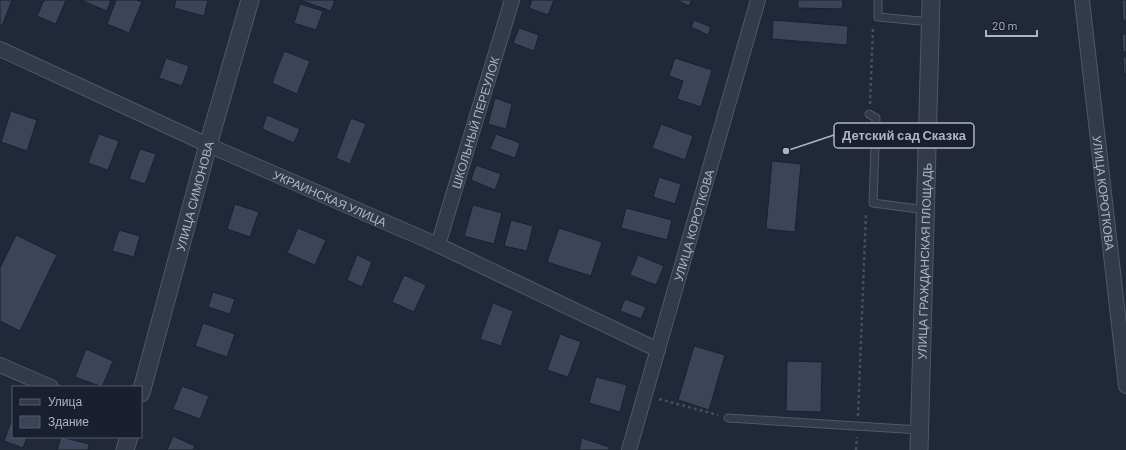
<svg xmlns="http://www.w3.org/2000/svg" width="1126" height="450" font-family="Barlow,sans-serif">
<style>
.building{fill:#3b4459;stroke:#1b2130}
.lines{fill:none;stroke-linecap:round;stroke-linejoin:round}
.service-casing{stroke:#515767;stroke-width:9}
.minor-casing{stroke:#515767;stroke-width:16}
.tertiary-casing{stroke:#515767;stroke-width:19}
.path{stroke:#3f5257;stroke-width:2.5;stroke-dasharray:3 3;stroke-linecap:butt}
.service{stroke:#333a49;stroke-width:7}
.minor{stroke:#333a49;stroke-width:14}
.tertiary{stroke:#333a49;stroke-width:17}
.labels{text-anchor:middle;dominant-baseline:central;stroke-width:3;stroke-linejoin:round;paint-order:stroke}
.street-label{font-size:12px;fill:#aeb4c6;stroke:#191f2e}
.leader{fill:none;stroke:#aeb4c6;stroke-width:1.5}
.callout-dot{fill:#aeb4c6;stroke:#191f2e;stroke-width:1.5}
.callout{fill:#191f2e;stroke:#aeb4c6;stroke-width:1.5}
.callout-label{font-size:13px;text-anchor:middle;font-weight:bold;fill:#aeb4c6}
</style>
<rect width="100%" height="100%" fill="#202839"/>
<g class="building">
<polygon points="0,0 12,0 2,26 0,25"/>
<polygon points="44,0 66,0 56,24 37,16"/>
<polygon points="80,0 111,0 107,11"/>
<polygon points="116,0 137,0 142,2 129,33 107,24"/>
<polygon points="176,0 208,0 204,16 174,8"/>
<polygon points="300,0 335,0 331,11"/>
<polygon points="532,0 554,0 548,15 529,8"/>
<polygon points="676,0 692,0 689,6"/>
<polygon points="798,0 843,0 842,9 798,8"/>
<polygon points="1122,0 1126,0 1126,20 1123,21"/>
<polygon points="300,4 323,11 316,30 294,23"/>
<polygon points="694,20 711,27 708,35 691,27"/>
<polygon points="773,20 848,26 847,45 772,39"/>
<polygon points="519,28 539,35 534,51 513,43"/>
<polygon points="1122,34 1126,34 1126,52 1123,52"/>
<polygon points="284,51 310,61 297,94 272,83"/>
<polygon points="1123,57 1126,57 1126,74 1124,74"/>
<polygon points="166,58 189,66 182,86 159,78"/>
<polygon points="675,58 712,70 701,107 677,99 683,81 669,76"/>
<polygon points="495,98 512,104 506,129 488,124"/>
<polygon points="11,111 37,120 27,151 1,142"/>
<polygon points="267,115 300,129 294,143 262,129"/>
<polygon points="351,118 366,124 350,164 336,158"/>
<polygon points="661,124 693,136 685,160 652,148"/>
<polygon points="99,134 119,141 108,170 88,163"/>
<polygon points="496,134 520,143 515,158 490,149"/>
<polygon points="140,149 156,154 145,184 129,179"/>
<polygon points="772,161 801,164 795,232 766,229"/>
<polygon points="476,165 501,174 495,190 471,180"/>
<polygon points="659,177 681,184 675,204 653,197"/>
<polygon points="235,204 259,212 250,237 227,229"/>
<polygon points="473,205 502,213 494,244 464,236"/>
<polygon points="626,208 672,220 667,240 621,228"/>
<polygon points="511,220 533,226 527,251 504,246"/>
<polygon points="298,228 326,240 315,265 287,253"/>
<polygon points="559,228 602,242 591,276 547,262"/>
<polygon points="119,230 140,236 134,257 112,251"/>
<polygon points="16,235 57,255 20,331 0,321 0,268"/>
<polygon points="357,255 372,262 362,287 347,280"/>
<polygon points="638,255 664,266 656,285 630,275"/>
<polygon points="404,275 426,285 414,312 392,302"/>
<polygon points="213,292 235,299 230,314 208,307"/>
<polygon points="625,299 646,307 641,319 620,311"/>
<polygon points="493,303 513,311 501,346 480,339"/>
<polygon points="203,323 235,334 227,357 195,346"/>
<polygon points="560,334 581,342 568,377 547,370"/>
<polygon points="694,346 725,355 709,410 678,400"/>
<polygon points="86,349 113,361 102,387 75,377"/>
<polygon points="787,361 822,362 821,412 786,411"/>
<polygon points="596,377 627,385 620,412 589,403"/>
<polygon points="182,386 209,396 200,419 173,409"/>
<polygon points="13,416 13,437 27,437 23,448 4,441"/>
<polygon points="173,436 195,446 193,450 167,450"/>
<polygon points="61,437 89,444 88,450 57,450"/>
<polygon points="582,438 609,447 609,450 579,450"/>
</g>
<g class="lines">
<g class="service-casing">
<g id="service">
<polyline points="878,0 878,17 931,22"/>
<polyline points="869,114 876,118 873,203 926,210"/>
<polyline points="728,418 920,430"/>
</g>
</g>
<g class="minor-casing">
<g id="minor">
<path id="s1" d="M1082,0L1126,386"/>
<path id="s2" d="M0,49L208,145L438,245L658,350"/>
<path id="s3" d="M438,245L512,0"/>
<polyline points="0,365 51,387"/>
<path id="s4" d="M629,450L758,0"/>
</g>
</g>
<g class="tertiary-casing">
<g id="tertiary">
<path id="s5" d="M141,393L208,145L250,0"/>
<polyline points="125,450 129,437"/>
<path id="s6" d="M919,450L931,0"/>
</g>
</g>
<g class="path">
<polyline points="870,104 873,27"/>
<polyline points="659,399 718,415"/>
<polyline points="858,416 866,213"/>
<polyline points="856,450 857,437"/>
</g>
<use href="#service" class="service"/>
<use href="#minor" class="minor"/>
<use href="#tertiary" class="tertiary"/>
</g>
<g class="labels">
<g class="street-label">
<text stroke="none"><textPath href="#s3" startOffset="128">ШКОЛЬНЫЙ ПЕРЕУЛОК</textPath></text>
<text stroke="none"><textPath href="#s1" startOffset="194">УЛИЦА КОРОТКОВА</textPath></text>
<text stroke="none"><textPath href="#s5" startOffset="204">УЛИЦА СИМОНОВА</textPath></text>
<text stroke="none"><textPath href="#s2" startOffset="362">УКРАИНСКАЯ УЛИЦА</textPath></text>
<text stroke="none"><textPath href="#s4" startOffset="234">УЛИЦА КОРОТКОВА</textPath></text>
<text stroke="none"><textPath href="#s6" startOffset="189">УЛИЦА ГРАЖДАНСКАЯ ПЛОЩАДЬ</textPath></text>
</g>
</g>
<path class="leader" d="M786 151L834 135"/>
<circle class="callout-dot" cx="786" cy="151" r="4"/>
<rect class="callout" x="834" y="123" width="140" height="25" rx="4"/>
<g class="callout-label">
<text x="904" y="140">Детский сад Сказка</text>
</g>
<rect x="12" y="386" width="130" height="52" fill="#191f2e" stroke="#555b6b"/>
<rect x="20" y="399" width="20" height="6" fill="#333a49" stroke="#555b6b"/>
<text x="48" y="406" font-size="12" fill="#aeb4c6">Улица</text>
<rect x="20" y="416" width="20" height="12" fill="#3b4459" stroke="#555b6b"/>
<text x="48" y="426" font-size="12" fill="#aeb4c6">Здание</text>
<path d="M986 30v6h51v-6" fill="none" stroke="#aeb4c6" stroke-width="2"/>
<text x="992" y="30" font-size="12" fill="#aeb4c6" stroke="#191f2e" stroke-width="3" paint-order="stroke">20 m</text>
</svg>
